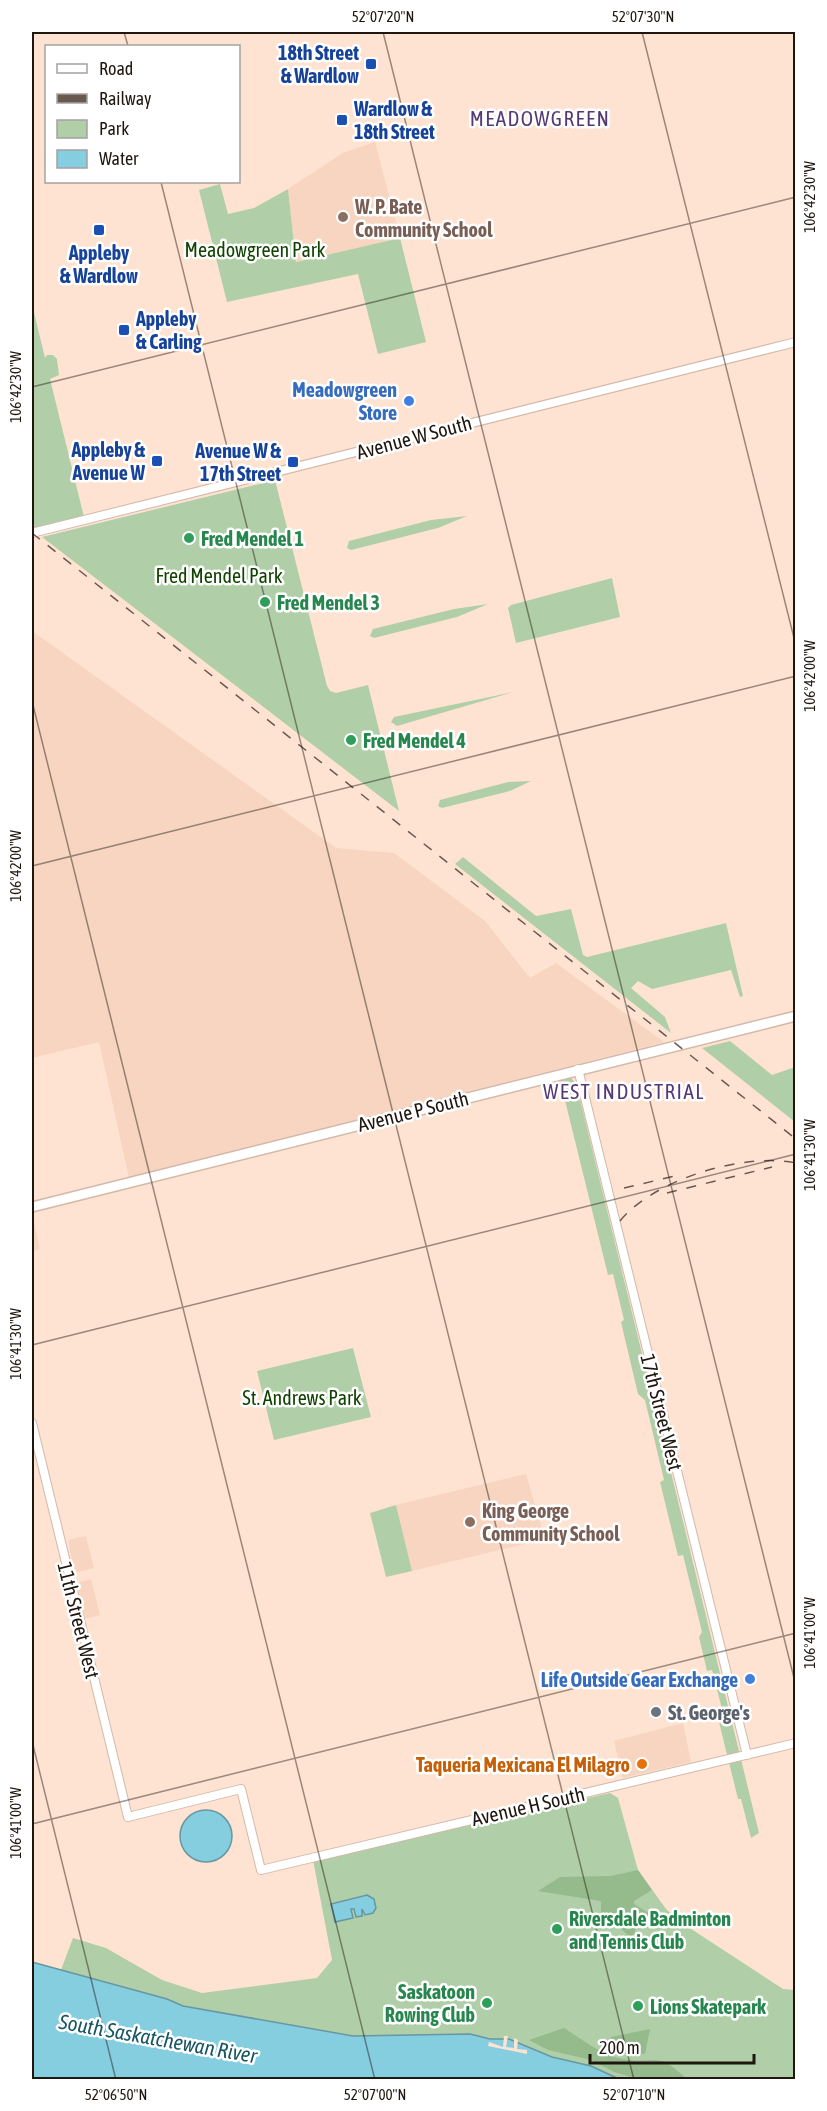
<svg xmlns="http://www.w3.org/2000/svg" width="827" height="2111" font-family="'Asap Condensed',sans-serif">
<style>
.built{fill:#f7d5c0}
.green{fill:#b0cfa8}
.forest{fill:#95ba8b}
.water{fill:#84cee0;stroke:#6697a2;stroke-width:1.5}
.pier{fill:#ffe3d2}
.lines{fill:none;stroke-linecap:round;stroke-linejoin:round}
.minor-casing{stroke:#d3b8a8;stroke-width:10}
.major-casing{stroke:#d3b8a8;stroke-width:12}
.minor{stroke:#fff;stroke-width:8}
.major{stroke:#fff;stroke-width:9}
.rail{stroke:#695950;stroke-width:1.5;stroke-dasharray:10 10;stroke-linecap:butt}
.ticks{fill:none;stroke:#1f1610;stroke-width:1.5;stroke-opacity:0.45}
.transit-dot{fill:#1a4fb4;stroke:#fff;stroke-width:2}
.education-dot{fill:#8d6e63;stroke:#fff;stroke-width:2}
.shop-dot{fill:#3f7fe0;stroke:#fff;stroke-width:2}
.leisure-dot{fill:#2e9e5b;stroke:#fff;stroke-width:2}
.worship-dot{fill:#6b7280;stroke:#fff;stroke-width:2}
.food-dot{fill:#e8710a;stroke:#fff;stroke-width:2}
.labels{text-anchor:middle;dominant-baseline:central;stroke-width:5;stroke-linejoin:round;paint-order:stroke}
.transit-label{font-size:20px;font-weight:bold;fill:#164399;stroke:#fff;text-anchor:end}
.education-label{font-size:20px;font-weight:bold;fill:#785e54;stroke:#fff;text-anchor:start}
.park-label{font-size:20px;fill:#104200;stroke:#fff}
.shop-label{font-size:20px;font-weight:bold;fill:#366cbe;stroke:#fff;text-anchor:end}
.street-label{font-size:20px;fill:#1f1610;stroke:#fff}
.leisure-label{font-size:20px;font-weight:bold;fill:#27864d;stroke:#fff;text-anchor:start}
.worship-label{font-size:20px;font-weight:bold;fill:#5b616d;stroke:#fff;text-anchor:start}
.food-label{font-size:20px;font-weight:bold;fill:#c56008;stroke:#fff;text-anchor:end}
.neighbourhood-label{font-size:21px;letter-spacing:1.5px;fill:#553974;stroke:#fff}
.water-label{font-size:21px;font-style:italic;fill:#185663;stroke:#fff}
.neatline{fill:none;stroke:#1f1610;stroke-width:2}
.ticks-label{font-size:15px;text-anchor:middle;fill:#1f1610}
</style>
<rect width="100%" height="100%" fill="#ffe3d2"/>
<g class="built">
<polygon points="375,142 400,238 296,262 288,189 343,153"/>
<polygon points="32,631 336,848 394,853 485,921 530,978 556,963 664,1042 129,1178 99,1042 32,1058"/>
<polygon points="32,1212 40,1249 32,1251"/>
<polygon points="526,1474 545,1539 412,1571 396,1505"/>
<polygon points="86,1536 94,1568 78,1572 73,1567 68,1540"/>
<polygon points="91,1579 100,1615 85,1619 77,1586 79,1582"/>
<polygon points="683,1723 691,1762 623,1778 614,1741"/>
</g>
<g class="green">
<polygon points="220,184 228,214 254,208 288,189 296,262 400,238 426,342 378,354 358,274 227,302 199,190"/>
<polygon points="32,304 45,358 47,355 53,355 57,359 59,375 50,379 84,517 32,528"/>
<polygon points="275,480 327,686 330,691 336,693 368,685 399,811 42,537"/>
<polygon points="467,516 438,528 351,550 347,548 349,541 431,520"/>
<polygon points="612,578 620,617 516,643 508,608 511,605"/>
<polygon points="488,604 457,617 374,638 370,636 373,629 454,609"/>
<polygon points="513,692 397,726 391,722 394,717"/>
<polygon points="531,781 510,791 442,808 438,806 440,800 508,782"/>
<polygon points="463,857 536,916 571,909 583,955 587,957 726,923 743,996 740,997 731,970 652,989 638,981 631,988 665,1017 671,1033 455,864"/>
<polygon points="730,1041 772,1075 795,1067 795,1122 702,1048"/>
<polygon points="571,1078 576,1083 759,1833 751,1838 741,1799 738,1799 718,1718 722,1709 712,1670 707,1671 699,1637 702,1632 683,1555 678,1556 660,1482 664,1480 645,1400 638,1394 621,1322 624,1320 613,1274 608,1275 560,1080"/>
<polygon points="353,1348 371,1417 274,1440 257,1371"/>
<polygon points="396,1505 412,1571 386,1577 370,1513"/>
<polygon points="610,1793 618,1798 638,1870 666,1909 679,1921 783,1989 795,1990 795,2079 619,2079 591,2066 552,2057 509,2039 490,2039 470,2034 353,2036 183,2006 167,1999 61,1970 73,1938 106,1948 162,1980 202,1993 317,1978 332,1960 313,1860"/>
</g>
<g class="forest">
<polygon points="638,1870 652,1890 634,1901 634,1904 655,1917 655,1928 638,1923 632,1939 608,1917 601,1915 601,1901 538,1891 560,1877 611,1876"/>
<path d="M564,2028C582,2039 602,2056 623,2059C659,2065 654,2049 687,2079H638L614,2072L591,2060L548,2050L529,2040Z"/>
<polygon points="650,2029 645,2054 624,2054 606,2047 611,2037"/>
</g>
<g class="water">
<circle cx="206" cy="1836" r="26"/>
<polygon points="367,1895 374,1899 376,1908 373,1913 365,1915 362,1909 362,1916 356,1917 354,1909 351,1909 353,1918 335,1922 331,1904"/>
<polygon points="32,1962 167,1999 183,2006 353,2036 470,2034 490,2039 509,2039 552,2057 591,2066 619,2079 32,2079"/>
</g>
<polygon class="pier" points="504,2036 508,2036 506,2047 514,2048 514,2038 518,2040 517,2049 527,2050 527,2054 488,2046 489,2042 503,2047"/>
<g class="lines">
<g class="minor-casing">
<g id="minor">
<polyline points="32,533 796,342"/>
<polyline points="578,1069 747,1755"/>
<polyline points="32,1423 128,1817 241,1789 261,1870 796,1743"/>
</g>
</g>
<g class="major-casing">
<polyline id="major" points="32,1207 796,1016"/>
</g>
<use href="#minor" class="minor"/>
<use href="#major" class="major"/>
<g class="rail">
<polyline points="32,533 796,1139"/>
<polyline points="624,1188 675,1176"/>
<polyline points="667,1193 772,1167"/>
<path d="M620,1221C653,1180 743,1152 796,1163"/>
</g>
</g>
<path class="ticks" d="M124,32L128,46M383,32L796,1686M642,32L796,646M161,182L634,2080M32,387L796,197M32,701L375,2080M32,866L796,676M32,1345L796,1154M32,1741L116,2080M32,1824L796,1633"/>
<g class="transit-dot">
<rect x="365" y="58" width="12" height="12" rx="3"/>
<rect x="336" y="114" width="12" height="12" rx="3"/>
<rect x="93" y="224" width="12" height="12" rx="3"/>
<rect x="118" y="324" width="12" height="12" rx="3"/>
<rect x="151" y="455" width="12" height="12" rx="3"/>
<rect x="287" y="456" width="12" height="12" rx="3"/>
</g>
<g class="education-dot">
<circle cx="343" cy="217" r="6"/>
<circle cx="470" cy="1522" r="6"/>
</g>
<g class="shop-dot">
<circle cx="409" cy="401" r="6"/>
<circle cx="750" cy="1679" r="6"/>
</g>
<g class="leisure-dot">
<circle cx="189" cy="538" r="6"/>
<circle cx="265" cy="602" r="6"/>
<circle cx="351" cy="740" r="6"/>
<circle cx="557" cy="1929" r="6"/>
<circle cx="487" cy="2003" r="6"/>
<circle cx="638" cy="2006" r="6"/>
</g>
<circle class="worship-dot" cx="656" cy="1712" r="6"/>
<circle class="food-dot" cx="642" cy="1764" r="6"/>
<g class="labels">
<g class="transit-label">
<text x="359" y="52">18th Street<tspan x="359" dy="23">&amp; Wardlow</tspan></text>
<text x="354" y="108" text-anchor="start">Wardlow &amp;<tspan x="354" dy="23">18th Street</tspan></text>
<text x="99" y="252" text-anchor="middle">Appleby<tspan x="99" dy="23">&amp; Wardlow</tspan></text>
<text x="136" y="318" text-anchor="start">Appleby<tspan x="136" dy="23">&amp; Carling</tspan></text>
<text x="145" y="449">Appleby &amp;<tspan x="145" dy="23">Avenue W</tspan></text>
<text x="281" y="450">Avenue W &amp;<tspan x="281" dy="23">17th Street</tspan></text>
</g>
<g class="education-label">
<text x="355" y="206">W. P. Bate<tspan x="355" dy="23">Community School</tspan></text>
<text x="482" y="1510">King George<tspan x="482" dy="23">Community School</tspan></text>
</g>
<g class="park-label">
<text x="255" y="249">Meadowgreen Park</text>
<text x="219" y="575">Fred Mendel Park</text>
<text x="302" y="1397">St. Andrews Park</text>
</g>
<g class="shop-label">
<text x="397" y="389">Meadowgreen<tspan x="397" dy="23">Store</tspan></text>
<text x="738" y="1679">Life Outside Gear Exchange</text>
</g>
<g class="street-label">
<text transform="translate(414 437) rotate(-15)">Avenue W South</text>
<text transform="translate(413 1111) rotate(-14)">Avenue P South</text>
<text transform="translate(662 1412) rotate(76)">17th Street West</text>
<text transform="translate(79 1620) rotate(76)">11th Street West</text>
<text transform="translate(528 1806) rotate(-13)">Avenue H South</text>
</g>
<g class="leisure-label">
<text x="201" y="538">Fred Mendel 1</text>
<text x="277" y="602">Fred Mendel 3</text>
<text x="363" y="740">Fred Mendel 4</text>
<text x="569" y="1918">Riversdale Badminton<tspan x="569" dy="23">and Tennis Club</tspan></text>
<text x="475" y="1991" text-anchor="end">Saskatoon<tspan x="475" dy="23">Rowing Club</tspan></text>
<text x="650" y="2006">Lions Skatepark</text>
</g>
<g class="worship-label">
<text x="668" y="1712">St. George's</text>
</g>
<g class="food-label">
<text x="630" y="1764">Taqueria Mexicana El Milagro</text>
</g>
<g class="neighbourhood-label">
<text x="540" y="118">MEADOWGREEN</text>
<text x="624" y="1091">WEST INDUSTRIAL</text>
</g>
<g class="water-label">
<text transform="translate(158 2038) rotate(10)">South Saskatchewan River</text>
</g>
</g>
<rect width="827" height="2111" fill="none" stroke="#ffffff" stroke-width="66"/>
<rect x="45" y="45" width="195" height="138" fill="#ffffff" stroke="#a5a29f" stroke-width="1.5"/>
<rect x="57" y="64" width="30" height="9" fill="#ffffff" stroke="#a5a29f" stroke-width="1.5"/>
<text x="99" y="75" font-size="18" fill="#1f1610">Road</text>
<rect x="57" y="94" width="30" height="9" fill="#695950" stroke="#a5a29f" stroke-width="1.5"/>
<text x="99" y="105" font-size="18" fill="#1f1610">Railway</text>
<rect x="57" y="120" width="30" height="18" fill="#b0cfa8" stroke="#a5a29f" stroke-width="1.5"/>
<text x="99" y="135" font-size="18" fill="#1f1610">Park</text>
<rect x="57" y="150" width="30" height="18" fill="#84cee0" stroke="#a5a29f" stroke-width="1.5"/>
<text x="99" y="165" font-size="18" fill="#1f1610">Water</text>
<path d="M590 2054v9h164v-9" fill="none" stroke="#1f1610" stroke-width="3"/>
<text x="599" y="2054" font-size="18" fill="#1f1610" stroke="#ffffff" stroke-width="4.5" paint-order="stroke">200 m</text>
<rect x="33" y="33" width="761" height="2045" class="neatline"/>
<g class="ticks-label">
<text x="383" y="22">52°07'20"N</text>
<text x="643" y="22">52°07'30"N</text>
<text transform="translate(810 197) rotate(-90)" y="5">106°42'30"W</text>
<text transform="translate(16 387) rotate(-90)" y="5">106°42'30"W</text>
<text transform="translate(810 676) rotate(-90)" y="5">106°42'00"W</text>
<text transform="translate(16 866) rotate(-90)" y="5">106°42'00"W</text>
<text transform="translate(810 1155) rotate(-90)" y="5">106°41'30"W</text>
<text transform="translate(16 1344) rotate(-90)" y="5">106°41'30"W</text>
<text transform="translate(810 1633) rotate(-90)" y="5">106°41'00"W</text>
<text transform="translate(16 1823) rotate(-90)" y="5">106°41'00"W</text>
<text x="116" y="2100">52°06'50"N</text>
<text x="375" y="2100">52°07'00"N</text>
<text x="634" y="2100">52°07'10"N</text>
</g>
</svg>
